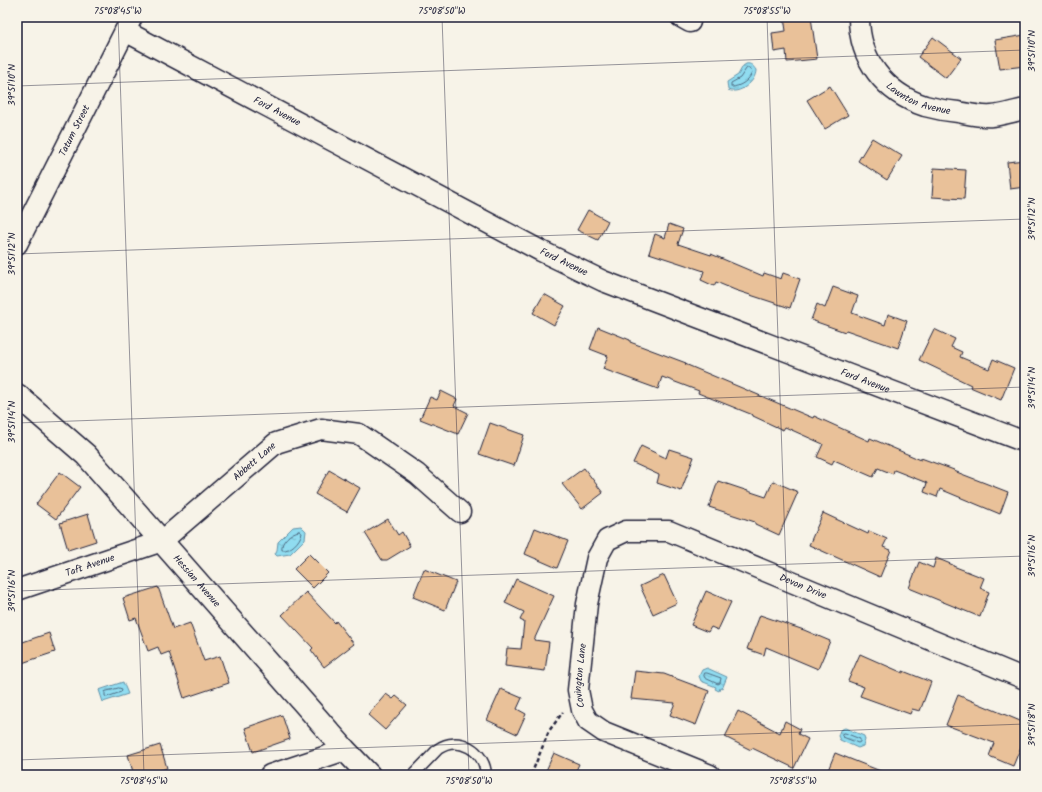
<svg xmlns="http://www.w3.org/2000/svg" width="1042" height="792" font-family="Kalam,sans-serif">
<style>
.water{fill:url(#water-ripples);stroke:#6492a8}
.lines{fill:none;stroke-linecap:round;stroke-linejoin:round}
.shore{stroke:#4e6c83;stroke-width:1}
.building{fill:#e9c199;stroke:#22223b}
.service-casing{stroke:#22223b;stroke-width:13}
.minor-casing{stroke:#22223b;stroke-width:23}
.secondary-casing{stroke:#22223b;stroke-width:25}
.path{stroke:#22223b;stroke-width:2.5;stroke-dasharray:4 3;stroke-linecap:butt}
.service{stroke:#f7f3e8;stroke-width:10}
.minor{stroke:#f7f3e8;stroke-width:20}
.secondary{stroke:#f7f3e8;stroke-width:22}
.ticks{fill:none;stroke:#22223b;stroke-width:1;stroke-opacity:0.45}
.labels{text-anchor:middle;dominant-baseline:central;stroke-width:3;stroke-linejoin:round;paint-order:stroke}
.street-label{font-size:10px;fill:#22223b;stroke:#f7f3e8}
.neatline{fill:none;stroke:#22223b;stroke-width:1.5}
.ticks-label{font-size:10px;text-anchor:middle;fill:#22223b}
</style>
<defs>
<pattern id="water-ripples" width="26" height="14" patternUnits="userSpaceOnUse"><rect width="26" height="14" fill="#90dcf0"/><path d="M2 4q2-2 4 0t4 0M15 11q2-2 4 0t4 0" fill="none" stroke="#7cbccf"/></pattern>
</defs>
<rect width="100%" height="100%" fill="#f7f3e8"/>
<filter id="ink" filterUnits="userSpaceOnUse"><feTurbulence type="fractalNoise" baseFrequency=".025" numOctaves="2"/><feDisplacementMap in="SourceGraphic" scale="8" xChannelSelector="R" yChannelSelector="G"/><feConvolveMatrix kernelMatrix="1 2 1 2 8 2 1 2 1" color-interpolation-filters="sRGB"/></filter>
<g filter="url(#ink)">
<g class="water">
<path d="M746,64C751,63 753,66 756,70C756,82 739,95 728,90L727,82L738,75L743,66Z"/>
<polygon points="301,526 306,531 305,539 290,554 277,556 275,554 277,550 278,542 293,527"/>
<polygon points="707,668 727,677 722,689 720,688 719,691 715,689 716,687 701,681 699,676 702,670"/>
<polygon points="123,682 128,694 103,702 99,690"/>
<polygon points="845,728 864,736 865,740 863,746 858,748 840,740 838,736 840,730"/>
</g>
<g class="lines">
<g class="shore">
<path d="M749,68L752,72C750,80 740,87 731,87V83L740,78L746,69Z"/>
<path d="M299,531L302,533C300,541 291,551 282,550C280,542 291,532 299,531Z"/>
<polygon points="705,673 707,673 721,678 720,683 718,684 705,678 704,676"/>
<polygon points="119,688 122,689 121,692 107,697 105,696 105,692"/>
<polygon points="843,733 845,733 860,739 860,742 858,743 843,737 842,736"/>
</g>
</g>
<g class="building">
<polygon points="784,17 811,17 817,59 787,62 786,50 774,52 772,33 786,31"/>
<polygon points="1025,35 1025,66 1000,69 995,40"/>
<polygon points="933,37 961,58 946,78 918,57"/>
<polygon points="830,86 848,115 825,129 807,100"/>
<polygon points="872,138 902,156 887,180 858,161"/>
<polygon points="1025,160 1025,187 1010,189 1007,162"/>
<polygon points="934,168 966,170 964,199 932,197"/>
<polygon points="588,210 608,221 598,240 577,230"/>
<polygon points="669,224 683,229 678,244 711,255 711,254 763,276 764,273 781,279 783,273 800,279 790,308 735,290 716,282 714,286 701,280 704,271 649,253 655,234 665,238"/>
<polygon points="833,287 858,296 852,313 885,325 888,314 907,321 898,348 846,330 845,332 811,320 817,304 825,308"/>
<polygon points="544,294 565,306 554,325 533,313"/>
<polygon points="598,327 630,340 630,342 686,363 685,364 813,418 814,416 869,441 870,438 921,460 921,458 954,470 954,471 1008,492 1000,514 940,489 937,497 924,492 927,483 894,470 893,474 878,468 873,477 834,460 832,464 817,457 823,444 785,427 783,430 753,416 753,415 698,393 699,391 662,377 658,389 603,369 608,356 590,349"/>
<polygon points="934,329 955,339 951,347 962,352 960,357 989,369 993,359 1014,368 1001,400 970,387 971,385 919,360"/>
<polygon points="441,391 457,399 454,406 468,413 458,434 420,419 430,397 437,400"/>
<polygon points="490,423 524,435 514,466 479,454"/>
<polygon points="641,446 666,458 669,449 694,457 681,491 657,483 659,475 633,463"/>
<polygon points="584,468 603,493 582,509 562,484"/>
<polygon points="329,470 360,488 347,512 315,494"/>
<polygon points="60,472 80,487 56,519 36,504"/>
<polygon points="718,481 766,497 773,481 798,492 779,535 755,524 755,522 709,507"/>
<polygon points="823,513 868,534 869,531 887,539 883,547 891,550 880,577 809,545"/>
<polygon points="88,514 96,541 68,550 60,523"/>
<polygon points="388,519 398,535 402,532 410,546 387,560 382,560 365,533"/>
<polygon points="535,528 568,541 557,568 525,554"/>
<polygon points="309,554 328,573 313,588 294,569"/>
<polygon points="936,558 953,565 953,566 984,578 980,588 989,592 980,617 909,588 919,562 933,568"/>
<polygon points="424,569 456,582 445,610 413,597"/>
<polygon points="664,575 677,603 653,614 640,586"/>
<polygon points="516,579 554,596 534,640 549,642 545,671 505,666 507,648 521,649 524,622 520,620 524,612 505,603"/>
<polygon points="158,587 173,629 190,623 204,661 220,656 229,683 184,698 169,652 161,655 158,647 148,651 136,618 130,620 123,598"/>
<polygon points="706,591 731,602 718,630 711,627 708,632 691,625"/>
<polygon points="306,592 335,623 336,621 354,644 324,667 311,650 313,648 282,615"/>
<polygon points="760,615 804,630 830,641 818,669 766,647 764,655 747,649"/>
<polygon points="49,633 55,652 22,663 17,649 17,644"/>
<polygon points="860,654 903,673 903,671 931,682 920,711 912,709 910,714 860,696 864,687 848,681"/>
<polygon points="635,671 664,674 709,691 696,725 670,715 675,703 631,699"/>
<polygon points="501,689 522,698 517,709 526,714 517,734 487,720"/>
<polygon points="386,694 393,699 396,696 407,705 385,730 368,715"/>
<polygon points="958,695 1025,723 1025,737 1013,766 989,756 994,743 946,725"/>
<polygon points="738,711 780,733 785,721 800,729 798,734 808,739 794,768 752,748 751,750 725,737"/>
<polygon points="282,715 290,739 253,752 245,728"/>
<polygon points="160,745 167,768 146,775 134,775 128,755"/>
<polygon points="554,753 579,764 574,775 544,775"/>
<polygon points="835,753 888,774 888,775 826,775"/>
</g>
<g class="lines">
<g class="service-casing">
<path id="service" d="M413,775L438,749C458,735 485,750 486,775"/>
</g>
<g class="minor-casing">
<g id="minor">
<polyline points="681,17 690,22"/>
<path id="s1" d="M859,17C859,60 885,93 925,106C936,109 947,111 958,112C969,114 981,117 992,116C1003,115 1014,111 1025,109"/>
<path id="s2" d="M125,31L541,251L603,281L1025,442"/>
<path id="s3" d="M17,244L132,17"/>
<path id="s4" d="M17,590L162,541L276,443L321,429L359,434L417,474L460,512"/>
<polyline points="270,775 345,750"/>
<path id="s5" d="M710,775L604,732L588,721L582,710L578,690L587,604L597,558L607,540L626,531H669L1025,679"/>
</g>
</g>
<g class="secondary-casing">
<g id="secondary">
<path id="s6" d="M17,395L86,455L345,750L369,775"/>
</g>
</g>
<polyline class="path" points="531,775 549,731 563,712"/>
<use href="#service" class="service"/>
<use href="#minor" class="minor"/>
<use href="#secondary" class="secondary"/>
</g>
</g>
<path class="ticks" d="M118,17L144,775M442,17L469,775M767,17L793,775M17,86L1025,50M17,254L1025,219M17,423L1025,387M17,591L1025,556M17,760L1025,724"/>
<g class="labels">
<g class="street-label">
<text stroke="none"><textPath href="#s1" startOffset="110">Lawnton Avenue</textPath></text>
<text stroke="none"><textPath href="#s2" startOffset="172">Ford Avenue</textPath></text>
<text stroke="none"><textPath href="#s3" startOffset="127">Tatum Street</textPath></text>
<text stroke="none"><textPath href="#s2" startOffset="496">Ford Avenue</textPath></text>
<text stroke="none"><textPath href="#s2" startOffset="820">Ford Avenue</textPath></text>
<text stroke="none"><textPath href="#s4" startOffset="275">Abbett Lane</textPath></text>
<text stroke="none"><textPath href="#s4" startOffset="77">Taft Avenue</textPath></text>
<text stroke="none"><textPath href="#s6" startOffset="259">Hessian Avenue</textPath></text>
<text stroke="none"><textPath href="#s5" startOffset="530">Devon Drive</textPath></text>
<text stroke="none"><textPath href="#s5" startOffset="181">Covington Lane</textPath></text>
</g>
</g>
<rect width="1042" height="792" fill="none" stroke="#f7f3e8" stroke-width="44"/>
<rect x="22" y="22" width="998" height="748" class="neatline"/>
<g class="ticks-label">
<text x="118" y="14">75°08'45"W</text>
<text x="442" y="14">75°08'50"W</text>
<text x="767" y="14">75°08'55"W</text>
<text transform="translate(1031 51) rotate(-90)" y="4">39°51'10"N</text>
<text transform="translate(11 85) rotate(-90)" y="4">39°51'10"N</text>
<text transform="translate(1031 219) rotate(-90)" y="4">39°51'12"N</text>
<text transform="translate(11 254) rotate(-90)" y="4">39°51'12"N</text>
<text transform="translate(1031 388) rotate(-90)" y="4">39°51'14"N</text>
<text transform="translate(11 422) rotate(-90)" y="4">39°51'14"N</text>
<text transform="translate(1031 556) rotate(-90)" y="4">39°51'16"N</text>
<text transform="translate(11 591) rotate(-90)" y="4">39°51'16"N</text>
<text transform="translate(1031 725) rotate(-90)" y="4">39°51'18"N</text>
<text x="144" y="784">75°08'45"W</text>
<text x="469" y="784">75°08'50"W</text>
<text x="793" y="784">75°08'55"W</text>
</g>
</svg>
